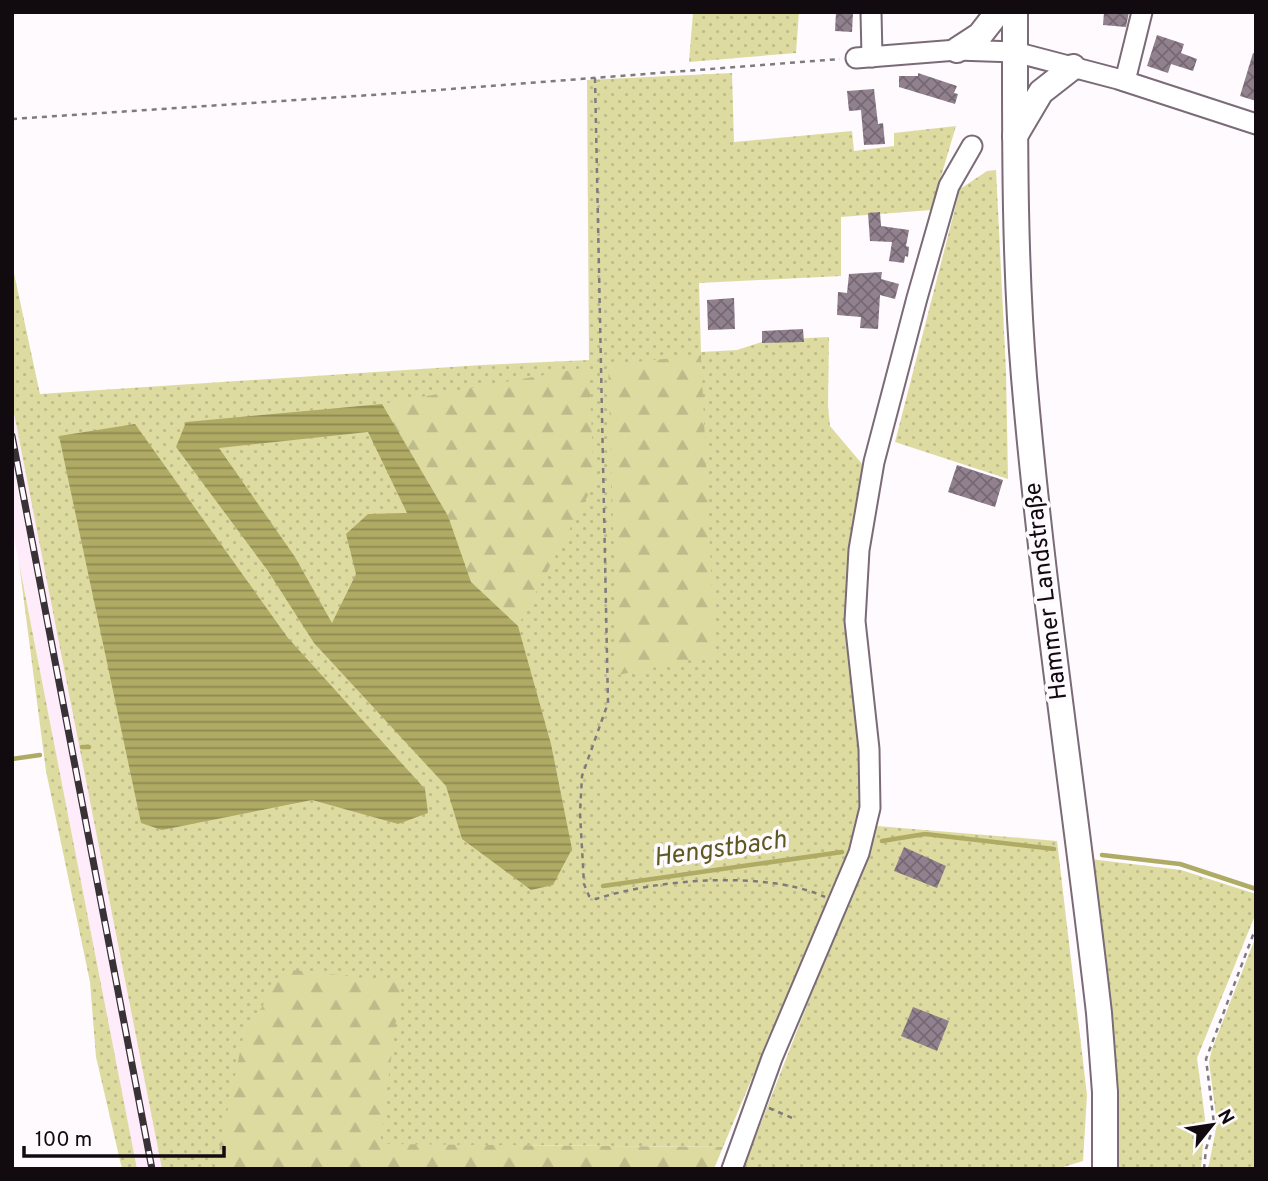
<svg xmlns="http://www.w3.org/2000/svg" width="1268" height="1181" font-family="Overpass,sans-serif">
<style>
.built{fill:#ffecfb}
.grass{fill:url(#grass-dots)}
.forest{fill:url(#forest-firs)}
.water{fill:url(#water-rules);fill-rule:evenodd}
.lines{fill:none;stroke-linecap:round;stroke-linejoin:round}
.stream{stroke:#afab64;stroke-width:4.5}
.building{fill:url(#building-cross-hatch)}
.minor-casing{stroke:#7a6b77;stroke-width:23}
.major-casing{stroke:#7a6b77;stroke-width:28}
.path{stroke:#7f7a7e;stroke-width:2.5;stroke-dasharray:5 5;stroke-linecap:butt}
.minor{stroke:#fff;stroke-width:19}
.major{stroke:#fff;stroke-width:24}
.rail-casing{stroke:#383237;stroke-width:7}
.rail{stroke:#fefafd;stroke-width:4.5;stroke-dasharray:13;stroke-linecap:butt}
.labels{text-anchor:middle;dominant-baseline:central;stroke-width:7;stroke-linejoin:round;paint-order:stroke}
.street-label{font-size:24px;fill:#110b10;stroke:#fefafd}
.water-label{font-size:26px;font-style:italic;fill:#5c5923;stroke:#fefafd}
</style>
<defs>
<pattern id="grass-dots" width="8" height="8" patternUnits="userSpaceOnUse" patternTransform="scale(1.75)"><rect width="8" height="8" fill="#dedba1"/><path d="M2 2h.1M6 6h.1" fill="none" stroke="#bdbb8a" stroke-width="1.8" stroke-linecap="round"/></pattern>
<pattern id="forest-firs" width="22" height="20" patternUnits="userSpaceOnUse" patternTransform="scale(1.75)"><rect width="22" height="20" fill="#dedba1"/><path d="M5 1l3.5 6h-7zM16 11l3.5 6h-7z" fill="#bdbb8a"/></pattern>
<pattern id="water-rules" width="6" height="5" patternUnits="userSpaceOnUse" patternTransform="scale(1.75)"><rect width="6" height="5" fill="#afab64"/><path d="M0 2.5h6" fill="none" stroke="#8d8951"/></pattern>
<pattern id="building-cross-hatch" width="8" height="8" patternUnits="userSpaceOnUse" patternTransform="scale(1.75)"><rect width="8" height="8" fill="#91818e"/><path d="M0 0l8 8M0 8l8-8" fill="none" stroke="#756873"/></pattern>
</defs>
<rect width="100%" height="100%" fill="#fefafd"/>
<polygon class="built" points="12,403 162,1169 137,1169 19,563 12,528"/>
<g class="grass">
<polygon points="693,12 799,12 796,53 689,62"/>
<polygon points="732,73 734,142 852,131 854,151 894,146 894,133 956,126 931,210 841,217 841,276 699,283 701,352 737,350 768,340 829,337 828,406 830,426 868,471 861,811 848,861 825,905 723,1147 521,1145 521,1158 162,1169 12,403 12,264 40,394 482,365 589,360 587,80"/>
<polygon points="996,170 1006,371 1008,479 895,442 960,189 987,171"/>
<polygon points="19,563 137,1169 122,1169 96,1057 90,982 46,771"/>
<polygon points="877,826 1057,841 1087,1095 1083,1161 1057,1169 743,1169"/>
<polygon points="1090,859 1181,870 1256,894 1256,913 1197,1058 1205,1118 1201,1169 1115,1169"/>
<polygon points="1256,936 1256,1169 1208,1169 1217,1124 1209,1062 1212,1049"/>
</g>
<g class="forest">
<polygon points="701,355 715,655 618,675 608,365"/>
<polygon points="589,367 594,484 518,626 471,582 448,516 382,404"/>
<polygon points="285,969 401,982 380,1144 723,1147 714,1169 215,1169 243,1038"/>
</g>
<g class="water">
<path d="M382,404L448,516L471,582L518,626L551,744L572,849L553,885L531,890L462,839L446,786L314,643L268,571L176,447L186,422ZM368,432L407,513L368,514L346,534L356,574L332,623L295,557L219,448Z"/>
<polygon points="135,424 288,638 425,789 428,813 398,824 312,800 162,830 141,823 59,436"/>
</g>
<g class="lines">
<g class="stream">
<polyline points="82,747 89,747"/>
<polyline points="12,759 40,755"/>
<polyline points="882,841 925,834 1054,849"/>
<polyline points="1102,855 1180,864 1256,889"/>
<polyline points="603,886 842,852"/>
</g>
</g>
<g class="building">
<polygon points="836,12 853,12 852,32 835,31"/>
<polygon points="1104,12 1129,12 1126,27 1103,25"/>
<polygon points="1157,35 1184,44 1181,53 1197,59 1193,71 1171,64 1168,73 1147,66"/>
<polygon points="1253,53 1256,54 1256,101 1240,96"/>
<polygon points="918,73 957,86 954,93 958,94 955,104 899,87 899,76 918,76"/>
<polygon points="874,89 878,124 883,123 885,144 864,145 861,110 849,111 847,91"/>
<polygon points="880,212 881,226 909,230 906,246 909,247 908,257 905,256 904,263 889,261 892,242 870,241 868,213"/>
<polygon points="882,272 881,279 899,284 895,299 880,295 878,329 860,328 861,317 837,315 838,292 847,293 849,274"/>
<polygon points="734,298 735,329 708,330 707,300"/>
<polygon points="803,329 804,342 762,343 762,331"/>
<polygon points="957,465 1003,480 995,507 948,492"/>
<polygon points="904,847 946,866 937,888 894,871"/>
<polygon points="913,1007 949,1021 937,1051 901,1036"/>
</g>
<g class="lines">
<g class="minor-casing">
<g id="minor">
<polyline points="871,12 872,57"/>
<polyline points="856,58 957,50 1015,52 1118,79 1256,124"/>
<polyline points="1125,81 1142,12"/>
<polyline points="732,1169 772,1058 859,853 870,808 869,749 855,621 859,550 874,462 917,298 949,186 972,146"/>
</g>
</g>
<g class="major-casing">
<g id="major">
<path d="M1015,12C1015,134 1014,256 1024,377C1042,590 1075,801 1099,1013L1105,1092V1169"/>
<polyline points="957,50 980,35 998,12"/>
<polyline points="1015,136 1041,92 1073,67"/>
</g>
</g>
<g class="path">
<path d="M595,78L608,703L582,776L580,813L584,884L589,896L596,899C657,879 766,870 825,897"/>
<polyline points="12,119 386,94 840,59"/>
<polyline points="769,1108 792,1118"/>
<polyline points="1204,1169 1206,1149 1214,1124 1206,1059 1256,927"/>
</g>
<use href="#minor" class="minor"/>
<use href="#major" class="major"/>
<g class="rail-casing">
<polyline id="rail" points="12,436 152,1169"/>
</g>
<use href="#rail" class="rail"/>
</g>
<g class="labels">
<g class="street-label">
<text transform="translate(1047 591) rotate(-97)">Hammer Landstraße</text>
</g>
<g class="water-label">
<text transform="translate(720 850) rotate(-8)">Hengstbach</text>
</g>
</g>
<rect width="1268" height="1181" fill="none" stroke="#110b10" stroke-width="28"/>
<g transform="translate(1212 1125) rotate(60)" stroke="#fefafd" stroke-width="5" paint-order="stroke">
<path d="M0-5L12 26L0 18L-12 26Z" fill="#110b10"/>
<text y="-10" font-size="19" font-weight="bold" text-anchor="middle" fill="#110b10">N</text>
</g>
<path d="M24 1146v10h200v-10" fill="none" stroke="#110b10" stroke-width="3.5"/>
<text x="35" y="1146" font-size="21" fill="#110b10" stroke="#fefafd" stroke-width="5" paint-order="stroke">100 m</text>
</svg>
